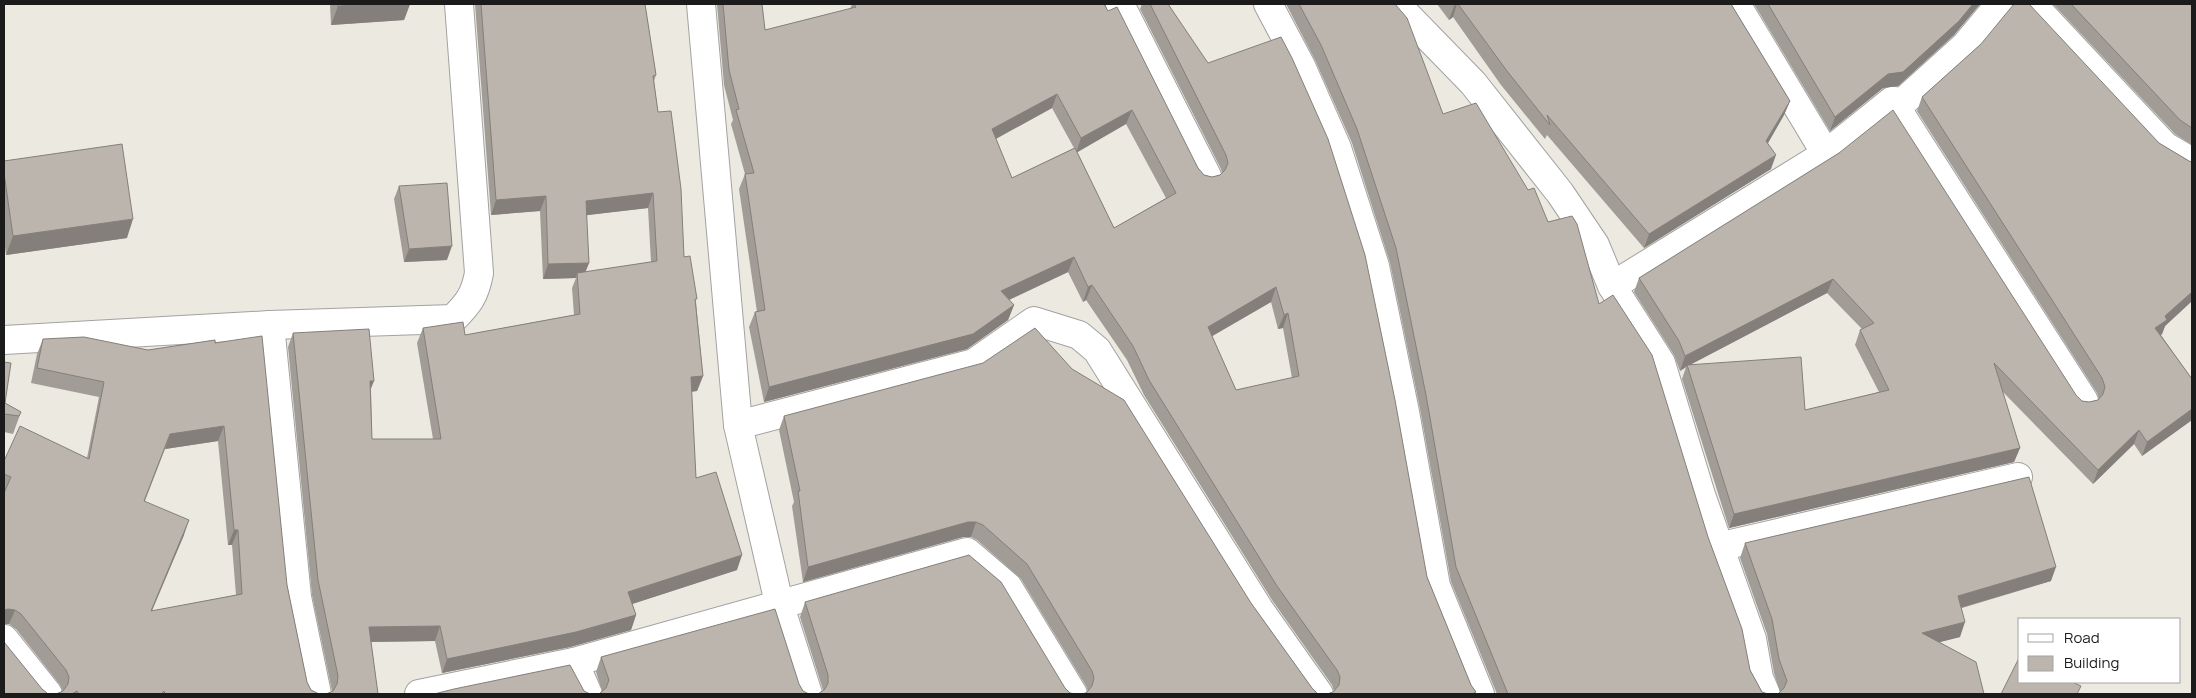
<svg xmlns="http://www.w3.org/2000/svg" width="2196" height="698" font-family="Manrope,sans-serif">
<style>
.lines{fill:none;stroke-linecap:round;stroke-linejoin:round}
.minor-casing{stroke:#a2a2a2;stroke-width:30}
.minor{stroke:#fff;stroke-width:28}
.wall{fill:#a29c96;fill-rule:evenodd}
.shaded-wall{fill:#847f7a}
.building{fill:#bcb5ae;stroke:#847f7a;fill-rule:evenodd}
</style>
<rect width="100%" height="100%" fill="#ece9e1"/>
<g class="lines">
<g class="minor-casing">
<g id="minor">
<polyline points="701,4 738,425 779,603 808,694"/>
<polyline points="1120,4 1207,176"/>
<polyline points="1268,4 1301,66 1337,148 1375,266 1405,412 1436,586 1480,694"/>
<polyline points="1396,4 1473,83 1560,193 1595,245 1612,286 1661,363 1701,495 1752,639 1759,678 1766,694"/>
<polyline points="1736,4 1826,154"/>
<polyline points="2032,4 2165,146 2192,162"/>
<polyline points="1892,101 2084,401"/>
<polyline points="1612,286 1826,154 1892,101 1903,102 1965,46 2000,4"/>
<polyline points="270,325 297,597 317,694"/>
<path d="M4,340L270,325L453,319C469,303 475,295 479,273L459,4"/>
<polyline points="738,425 974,363 1034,321 1079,335 1097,350 1259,609 1319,694"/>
<polyline points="1718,547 2018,477"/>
<polyline points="4,639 48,694"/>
<polyline points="574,662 588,694"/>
<polyline points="419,694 574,662 967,552 1008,587 1073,694"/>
</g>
</g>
<use href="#minor" class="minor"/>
</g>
<g class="wall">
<polygon points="330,4 410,4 404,20 331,25"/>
<path d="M475,4H645L656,75L654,81L658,112L684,257L696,302L703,376L697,391L691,392L696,478L737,570L632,604L636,615L631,630L570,647L442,673L435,641L371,642L378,694L332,691L312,595L288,347L293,333L371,390L372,439H433L417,343L423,328L465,335L574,315L572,288L576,278L543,279L540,211L491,215ZM648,208L651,262L585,272L589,263L586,215Z"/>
<path d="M717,4H762L765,30L850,9L852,4H1104L1198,168L1204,175L1212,177L1220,175L1222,173L1221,169L1140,9L1142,4H1168L1427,577L1471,685L1333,692L1334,691L1332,685L1272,600L1144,395L1127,360L1086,300L1083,302L1068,272L1009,300L1014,305L1008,320L967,349L764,402L749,327L755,312H757L739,189L745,174L731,124L733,120L724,85ZM1052,108L1074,148L1012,178L996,139ZM1126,124L1166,198L1114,228L1077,152ZM1271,302L1278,329L1283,328L1292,378L1236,390L1212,336Z"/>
<polygon points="1286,4 1395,4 1443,114 1528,190 1599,304 1750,670 1762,692 1768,694 1497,694 1451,582 1420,409 1390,263 1352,143 1315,60"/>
<polygon points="1437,4 1731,4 1790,101 1784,115 1768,143 1771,169 1644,248 1547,135 1545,139 1501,85 1453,17 1449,20"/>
<polygon points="1754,4 1980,4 1954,35 1898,86 1883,88 1830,131"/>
<polygon points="2053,4 2192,4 2192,145 2175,134"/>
<path d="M1981,44L2159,143L2189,161L2192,162V301L2165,326L2162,334L2161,335L2192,379V420L2142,456L2134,444L2093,484L2002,391L2020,448L2014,462L1729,528L1682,379L1686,367L1680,371L1674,355L1634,292L1639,278L1839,153L2076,395L2082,401L2089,402L2098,400L2099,399L2097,393L1917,111L1922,97ZM1827,293L1862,329L1860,330L1855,345L1879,392L1805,410L1691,364Z"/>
<polygon points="4,161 127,238 6,255 4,240"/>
<polygon points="399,186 447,260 404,262 394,199"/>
<path d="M43,339L148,350L215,340L287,585L307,682L311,690L319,694H56L63,691L60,685L16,629L9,624L4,491V461L87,458L99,397L31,383L37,354ZM218,441L228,545H232L236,595L152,611L184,535L145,501L165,449Z"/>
<polygon points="4,362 5,403 21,412 13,434 4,432"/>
<polygon points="784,416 1251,603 1312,688 1318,694 1086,693 1088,691 1086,686 1021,579 977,540 971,537 963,537 803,582 792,506 794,502 779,430"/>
<polygon points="1745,543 2051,581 1962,608 1960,637 1939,642 1778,694 1780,692 1774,673 1767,634 1740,558"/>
<polygon points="805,602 1065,688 1070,693 818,694 823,691 823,690 800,617"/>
<polygon points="601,657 799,684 803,691 599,694 602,691 596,672"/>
</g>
<g class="shaded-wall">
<polygon points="377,4 410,4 404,20 331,25 338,6"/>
<polygon points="1457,4 1453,17 1449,20 1454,6"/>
<polygon points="1973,4 1980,4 1954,35 1898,86 1883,88 1830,131 1835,117 1888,74"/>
<polygon points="1057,94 1052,108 986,144 992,129"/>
<polygon points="1790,101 1784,115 1761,155 1766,141"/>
<polygon points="1132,110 1126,124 1076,153 1081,138"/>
<polygon points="1776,155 1771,169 1644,248 1649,234"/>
<polygon points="653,193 648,208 580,216 586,201"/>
<polygon points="546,196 540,211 491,215 496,200"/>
<polygon points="133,219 127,238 6,255 13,236"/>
<polygon points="452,246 447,260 404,262 409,249"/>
<polygon points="1074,257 1068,272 996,306 1001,291"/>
<polygon points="589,263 583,278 577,273 576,278 543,279 548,264"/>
<polygon points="1833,279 1827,293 1688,366 1687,365 1686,367 1680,371 1685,356"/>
<polygon points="1092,285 1086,300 1083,302 1088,287"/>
<polygon points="1276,287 1271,302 1202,342 1208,327"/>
<polygon points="2192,292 2192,301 2165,326 2162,334 2150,342 2155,328 2165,316"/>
<polygon points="1014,305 1008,320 967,349 764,402 769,387"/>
<polygon points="1288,313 1283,328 1278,329 1284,315"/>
<polygon points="703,376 697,391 685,392 691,377"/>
<polygon points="370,381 374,381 368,396"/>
<polygon points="2192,409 2192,420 2142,456 2147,442"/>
<polygon points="224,426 218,441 165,449 170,434"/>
<polygon points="2139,430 2134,444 2093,484 2098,470"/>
<polygon points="2020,448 2014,462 1729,528 1734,514"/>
<polygon points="189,520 184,535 145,626 151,611"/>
<polygon points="968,522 976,522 971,537 963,537 803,582 808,567"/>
<polygon points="234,530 238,530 232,545 228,545"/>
<polygon points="742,555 737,570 623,607 628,592"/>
<polygon points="2056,567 2051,581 1953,610 1958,596"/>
<polygon points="8,609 15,610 9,624 4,624 4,610"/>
<polygon points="636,615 631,630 570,647 442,673 447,659"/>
<polygon points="1965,622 1960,637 1917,648 1922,633"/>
<polygon points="440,626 435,641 363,642 369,627"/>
</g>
<g class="building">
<polygon points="338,4 377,4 338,6"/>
<polygon points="481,4 645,4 656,75 653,76 658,112 671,111 681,189 684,257 690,256 697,299 695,299 703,376 691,377 696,478 716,472 742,555 628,592 636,615 576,632 447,659 440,626 369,627 378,694 326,694 333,691 337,684 338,676 318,580 293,333 369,329 374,381 370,381 372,439 441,439 423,328 463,322 465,335 580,314 577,273 657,261 653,193 586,201 589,263 548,264 546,196 496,200"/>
<path d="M723,4H762L765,30L856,7L854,4H1104L1108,11L1117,7L1198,168L1204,175L1212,177L1220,175L1225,170L1228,163L1226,155L1150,4H1168L1208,63L1281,37L1292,58L1328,139L1365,255L1395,400L1427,577L1471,685L1476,692L1472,694H1327L1333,692L1339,685L1340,677L1337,670L1277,586L1149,380L1133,346L1092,285L1088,287L1074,257L1001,291L1014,305L973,334L769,387L755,312L765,310L745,174L754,173L736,110L739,109L729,70ZM1057,94L1081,138L1132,110L1176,193L1114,228L1075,148L1012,178L992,129ZM1276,287L1284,315L1288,313L1299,376L1236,390L1208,327Z"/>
<polygon points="1299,4 1395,4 1407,18 1443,114 1476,103 1528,190 1534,188 1548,222 1572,216 1577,224 1599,304 1613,295 1652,355 1708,537 1742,629 1750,670 1762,692 1768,694 1508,694 1456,567 1426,395 1396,248 1357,129 1321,45"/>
<polygon points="1458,4 1731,4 1790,101 1766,141 1776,155 1649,234 1547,115 1550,125 1507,71"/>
<polygon points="1768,4 1973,4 1959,21 1903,72 1888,74 1835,117"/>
<polygon points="2014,4 2029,4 2159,143 2189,161 2192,162 2192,292 2165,316 2167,320 2155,328 2192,379 2192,409 2147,442 2139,430 2098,470 1994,363 2020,448 1734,514 1687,365 1801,357 1805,410 1889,390 1860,330 1874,323 1833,279 1685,356 1679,341 1639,278 1839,153 1893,110 2076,395 2082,401 2089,402 2098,400 2103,394 2105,387 2102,378 1922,97 1981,44"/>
<polygon points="2071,4 2192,4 2192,128 2180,120"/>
<polygon points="122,144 133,219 13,236 4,173 4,161"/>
<polygon points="447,183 452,246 409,249 399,186"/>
<polygon points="1035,328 1072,369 1124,400 1251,603 1312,688 1318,694 1323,694 1080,694 1086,693 1092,686 1094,678 1092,671 1027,564 983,525 976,522 968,522 808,567 798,491 800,491 784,416 983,363"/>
<path d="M262,336L287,585L307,682L311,690L319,694H165L164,691L161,694H79L77,691L72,694H56L63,691L68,684L69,677L66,670L21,614L15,610L8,609L4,610V493L11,477L4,474V461L20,426L89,459L104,382L37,368L43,339L84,337L148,350L215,340V343ZM224,426L234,530H238L242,594L151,611L189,520L144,501L170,434Z"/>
<polygon points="4,362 11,363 5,403 21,412 19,416 4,414"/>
<polygon points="2029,477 2056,567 1958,596 1965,622 1922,633 1976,662 1984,694 1774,694 1778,694 1784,688 1787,681 1779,659 1772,619 1745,543"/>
<polygon points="969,555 1001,582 1065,688 1070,693 1076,694 815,694 818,694 825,689 828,683 828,675 805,602"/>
<polygon points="775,609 799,684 803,691 809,694 594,694 599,694 606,688 609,680 601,657"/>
<polygon points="4,642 42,689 48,694 51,694 4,694"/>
<polygon points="2020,656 2020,682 2072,682 2081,686 2077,694 2001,694"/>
<polygon points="570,665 584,691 590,694 434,694 454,689"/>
</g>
<rect width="2196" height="698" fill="none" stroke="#1b1b1b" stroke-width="10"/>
<rect x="2018" y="618" width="162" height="65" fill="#ffffff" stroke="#a4a4a4"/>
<rect x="2028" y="634" width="25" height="8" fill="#ffffff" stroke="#a4a4a4"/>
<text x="2064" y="643" font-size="15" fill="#1b1b1b">Road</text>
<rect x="2028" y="656" width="25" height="15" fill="#bcb5ae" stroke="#a4a4a4"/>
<text x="2064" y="668" font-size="15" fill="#1b1b1b">Building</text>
</svg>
